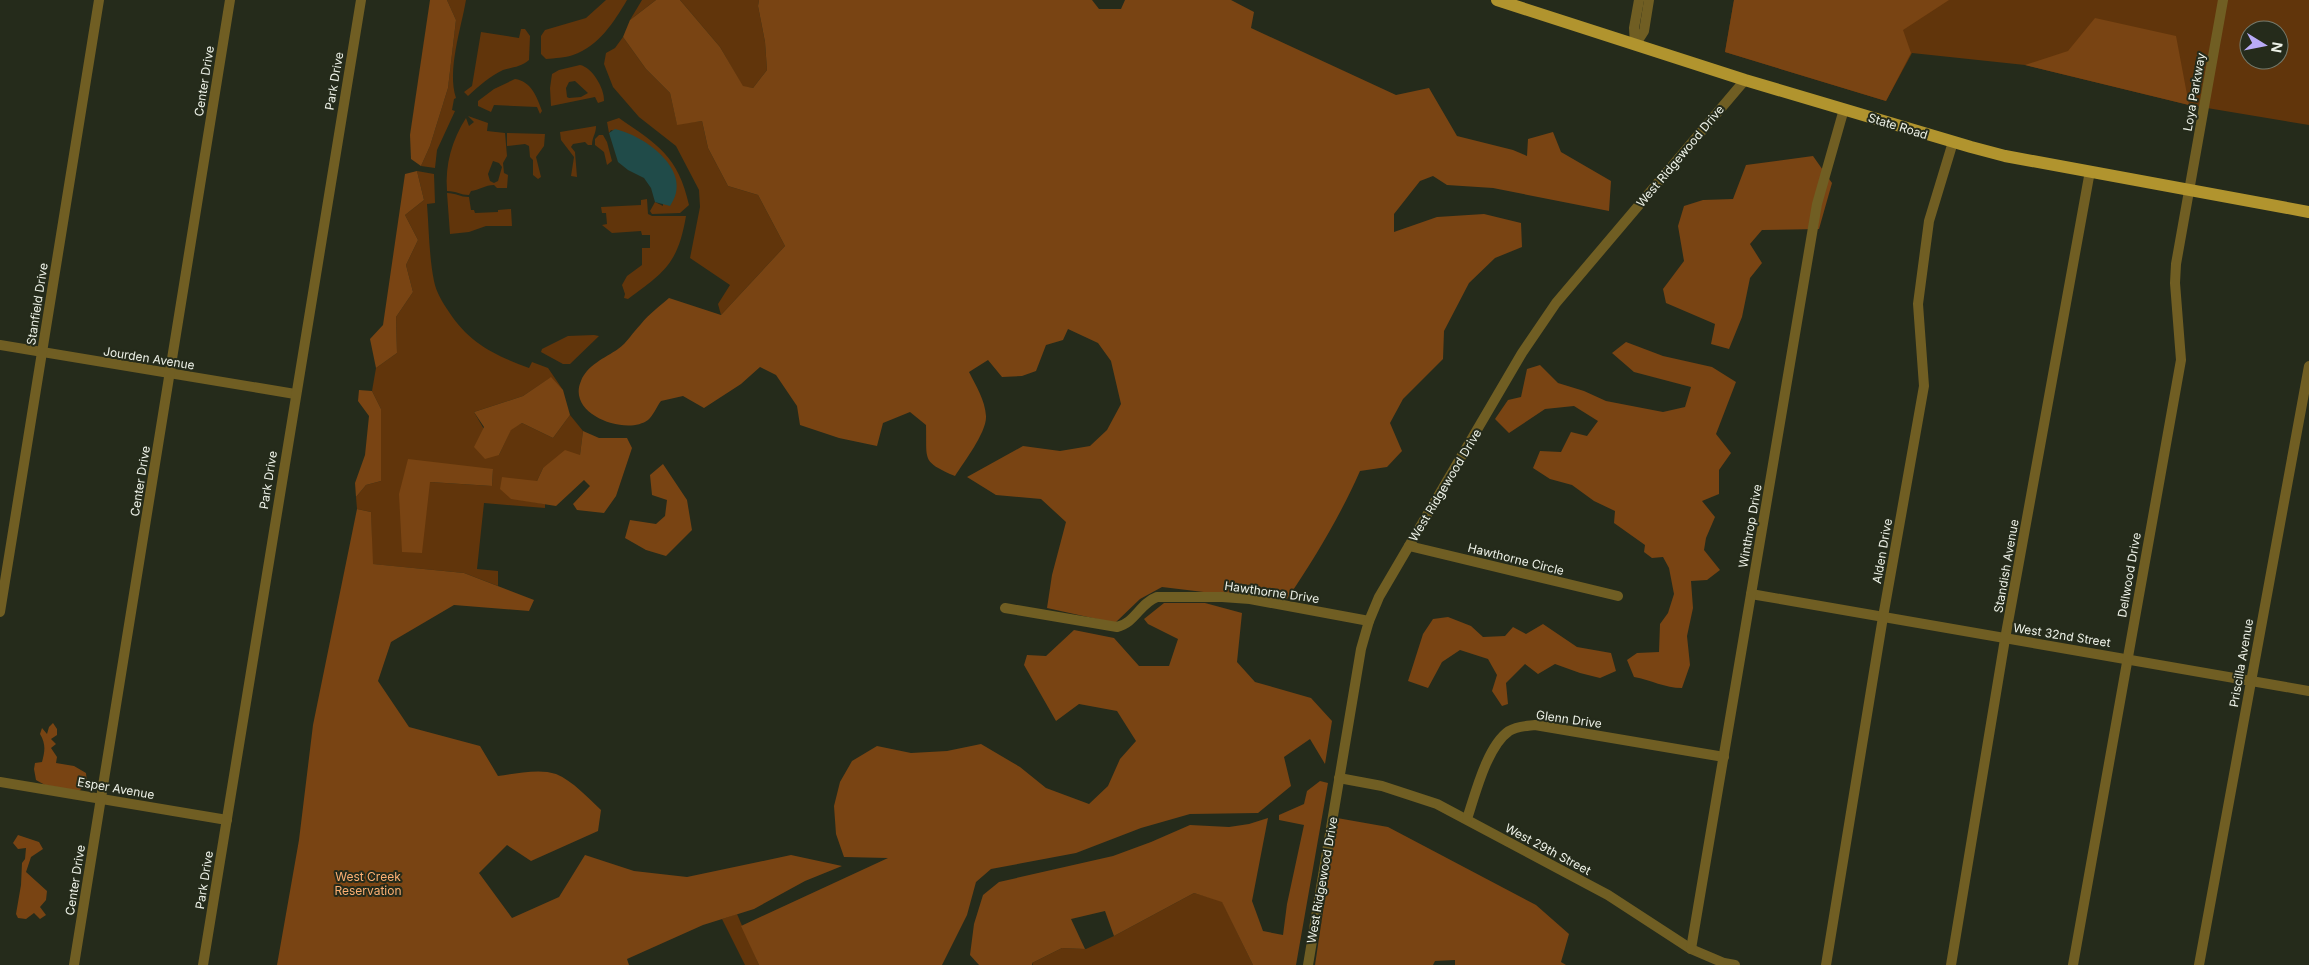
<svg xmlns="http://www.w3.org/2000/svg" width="2309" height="965" font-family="Inter,sans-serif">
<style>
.green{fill:#61350b;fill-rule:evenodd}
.forest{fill:#794413}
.water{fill:#204b49}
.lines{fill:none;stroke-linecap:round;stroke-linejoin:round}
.minor{stroke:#705e23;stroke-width:10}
.major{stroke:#b1942e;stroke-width:12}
.labels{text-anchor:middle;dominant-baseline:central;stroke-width:4;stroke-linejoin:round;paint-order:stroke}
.street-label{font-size:12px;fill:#eef2e8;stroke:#252b1b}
.park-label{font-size:12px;fill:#fdb073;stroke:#252b1b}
</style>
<rect width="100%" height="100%" fill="#252b1b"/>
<g class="green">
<path d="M447,0H466C461,29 447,70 456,98L454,99L452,110L455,111L437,150L435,168L421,166L430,146L448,88L456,20Z"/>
<path d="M606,0H627C614,22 599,46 573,55C565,58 555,58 546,59L541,54V36L545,30L586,18Z"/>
<polygon points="642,0 656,0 630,20"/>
<polygon points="680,0 759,0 758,6 765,42 767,70 753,88 743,87 720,47"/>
<path d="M1734,0H2309V125L2189,105L2025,65L1912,53L1886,101L1725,52ZM2249,30H2279V60H2249Z"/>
<path d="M521,29H525L530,36L529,60C521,67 513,67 503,70C490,76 479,86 468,96L464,92L472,86L481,32L519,38Z"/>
<polygon points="623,37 646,69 670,93 677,124 702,121 708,148 728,186 758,195 785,246 721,315 718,304 730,285 690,258 700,207 699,190 676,146 639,117 613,87 604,64 606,53 615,48"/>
<path d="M580,65C592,67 605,89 604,101L598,103L595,97L551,106L550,88L552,74L559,70ZM575,81L588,93L581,97L569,98L567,97L566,88L569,82Z"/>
<path d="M515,79C531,81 537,97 542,111L540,114L537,107L494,105L491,112L478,106V101L494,89Z"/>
<path d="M468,116L488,123L487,131L505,133L507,156L503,163L504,173L508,175L507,188H497L494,185C485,185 479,190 471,191L469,195C460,195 457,191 447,191C445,164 452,140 466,118L469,126L474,122ZM493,161L499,163L502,167L498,181L494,183L490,181L488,174Z"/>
<path d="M619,118C658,145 678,156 689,205L680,213L652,214L650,211L655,202L663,206L662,156L636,138L611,130L609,133L607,122Z"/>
<path d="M596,126C596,134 592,137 592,145H588L585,142L573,144L571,147L575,152L577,177L571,176L574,157L561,140L560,132Z"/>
<polygon points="507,133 545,134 544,146 536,157 541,177 538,179 533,175 533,160 530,157 529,146 525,144 507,146"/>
<polygon points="599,135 603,135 607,142 612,161 607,165 604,152 595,145 595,139"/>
<path d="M417,171L434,174L435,203L427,204C429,230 429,256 434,281C436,292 443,303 449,312C469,343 496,356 529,368L532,362L548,368L563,390L550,378L523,396L474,412L499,455L511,429L522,423L553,438L570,415L583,431L580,455L543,468L537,481L510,498L545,504V508L484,503L477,569L498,571V586L464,573L372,564L371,512L357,509L356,497L366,485L381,481V409L372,391L376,368L397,353L396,317L413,292L406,265L418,240L405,215L424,200ZM493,470L492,486L430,482Z"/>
<path d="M447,193C456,193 460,197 469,197L471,210H474L475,213L498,212V210L511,209L512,226H486L469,232L450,234Z"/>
<path d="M647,199L648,214L652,216H686C678,263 665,272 628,299L624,298L625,294L622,285L627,276L642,265V248H650V235H642L641,231L612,233L602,225L607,224L606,213H602L601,207L641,205V200Z"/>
<polygon points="594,335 599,336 570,364 563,364 541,352 542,349 568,336"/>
<polygon points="1194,893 1222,901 1253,965 1033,965 1032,963 1062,948 1086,949 1114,936"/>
<polygon points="737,914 759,965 745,965 722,919"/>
</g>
<g class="forest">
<polygon points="430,0 447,0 456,20 448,88 430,146 421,166 411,159 410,135"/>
<path d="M656,0H680L720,47L743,86L753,88L767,70L765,42L758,6L759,0H1092L1099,9H1121L1125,0H1231L1254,12L1251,28L1396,95L1429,88L1457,136L1513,150L1527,156L1528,139L1553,132L1561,152L1611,181L1609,211L1493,188L1447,185L1433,176L1420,181L1394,214V232L1437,217L1484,214L1521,223L1522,247L1495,258L1469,283L1444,331L1443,359L1403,399L1390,423L1402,451L1387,467L1360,471C1340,516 1315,558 1287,599H1262L1162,587L1140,599L1115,623L1047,608L1052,575L1066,522L1041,499L996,495L967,477L1023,446L1060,451L1090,446L1107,430L1121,404L1111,361L1098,343L1068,329L1063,340L1046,345L1036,371L1022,376L1002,377L988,360L969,372C976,386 985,400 986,416C987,432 964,462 955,476C921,461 927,461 926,425L910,412L883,423L877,446L839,438L800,425L797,406L776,375L760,367L741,384L704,408L683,396L661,401C657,406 653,416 648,420C627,436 566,415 581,381C587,365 605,358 618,349C627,343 633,332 641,324C649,314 660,306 669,298L721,315L785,246L758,195L728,186L708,148L702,121L677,125L670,93L646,69L623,37L630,20Z"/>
<polygon points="1734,0 1949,0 1903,30 1911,53 1886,101 1725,52"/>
<polygon points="2095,18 2176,36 2189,105 2025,65 2068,51"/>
<polygon points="1813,156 1832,183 1819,229 1762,230 1750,244 1762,263 1750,278 1742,317 1729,349 1711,344 1715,324 1666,303 1663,289 1684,261 1678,226 1684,206 1703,200 1733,199 1746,165"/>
<polygon points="417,171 424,200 405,215 418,240 406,265 413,292 396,317 397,353 376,368 370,339 383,325 405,174"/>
<path d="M1626,342L1663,356L1712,367L1736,382L1716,434L1731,453L1719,470V494L1702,501L1715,517L1706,538L1704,550L1720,570L1707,580L1691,581L1693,608L1687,636L1690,665L1682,688C1665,688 1651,680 1634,677L1627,660L1637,653L1659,652L1660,624L1668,613L1674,594L1669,568L1663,557L1652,558L1644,552L1645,545L1614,523L1615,511L1594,501L1572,485L1550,479L1533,468L1540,451L1561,452L1571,432L1587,436L1598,421L1574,406L1545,409L1509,433L1495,419L1508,400L1521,397L1527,369L1540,365L1558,383L1584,391L1606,401L1663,412L1685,407L1691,387L1634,372L1612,353Z"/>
<polygon points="551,377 563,390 570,415 553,438 522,423 511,430 499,455 485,459 474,447 484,427 474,412 523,396"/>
<polygon points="359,390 372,391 381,409 381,481 366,485 356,497 355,483 365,455 369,416 358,401"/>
<polygon points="583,431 599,438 627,438 632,448 616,496 604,513 577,510 573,504 590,486 584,480 556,506 511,499 500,489 502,477 537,481 543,468 565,450 580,455"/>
<polygon points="408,459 493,469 492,486 430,482 422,553 402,552 399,494"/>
<polygon points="663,464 687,500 692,530 666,556 646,550 625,538 630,520 656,524 665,516 667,500 652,495 650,475"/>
<path d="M357,509L371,512L373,564L464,573L534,600L529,611L454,605L391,642L378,681L409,727L480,746L498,776C515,774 539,768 556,774C573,781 588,798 601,810L598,831L531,861L507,845L479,873L512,918L559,897L585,855L634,871L687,877L791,855L842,866L805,881L754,909L703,925L627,959L629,965H277L299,840L313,725Z"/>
<polygon points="1164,603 1205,603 1242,613 1237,662 1255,682 1311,698 1332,721 1325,764 1310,739 1284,757 1291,786 1258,813 1190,814 1141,828 1076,853 991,869 976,882 967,915 942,965 759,965 741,926 888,858 844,857 836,834 834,806 840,782 852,761 877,746 911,753 947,751 981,744 1020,767 1046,788 1089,804 1108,786 1120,759 1136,741 1117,711 1079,704 1056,721 1024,665 1027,655 1046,656 1074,630 1114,638 1139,666 1169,666 1178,639 1148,624 1144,619"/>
<polygon points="1448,617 1471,626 1483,637 1505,636 1513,627 1526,634 1543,624 1577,647 1611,653 1616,671 1600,678 1580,673 1555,664 1538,674 1525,664 1506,683 1508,704 1502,706 1492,691 1497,675 1488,659 1460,650 1442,662 1428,688 1408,681 1423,634 1433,619"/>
<path d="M53,723L57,729V735L51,739L56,744L51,748L57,757L56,763L74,766L86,773L87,783L79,791L45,785L36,780L34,769L35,763L42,762C45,751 46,744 40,734L42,728L47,734L49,727Z"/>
<polygon points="1320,781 1328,783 1296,965 1253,965 1222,902 1194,893 1114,936 1105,911 1071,919 1085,949 1062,948 1032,963 1032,965 979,965 970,955 974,924 983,895 999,882 1113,856 1151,842 1190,825 1229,827 1249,824 1268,818 1252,901 1263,931 1283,935 1287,904 1304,825 1279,820 1279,815 1304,804 1307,791"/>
<polygon points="1337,818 1388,827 1536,905 1569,934 1561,962 1566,965 1455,965 1455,960 1435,961 1433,965 1315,965"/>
<polygon points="18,835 39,842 43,849 31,857 26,872 47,891 46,900 40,907 46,915 40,919 34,913 26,919 18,918 16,914 21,885 22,863 25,859 26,848 18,849 13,843"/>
</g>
<path class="water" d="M615,129C646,136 695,172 670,206L655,202L651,188L644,178L628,170L618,162L609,133Z"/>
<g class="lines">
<g class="minor">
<polyline points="1635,45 1644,31 1649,0"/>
<polyline points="1635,45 1634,28 1639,0"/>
<polyline points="0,345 295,394"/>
<polyline points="1409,546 1618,596"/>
<polyline points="1751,594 2309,691"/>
<path d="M1005,608L1117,627C1135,623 1140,603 1157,597H1222L1250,599L1369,621"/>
<polyline points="0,612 99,0"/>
<polyline points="1339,778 1382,786 1437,804 1608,895 1691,949 1724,963 1735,965"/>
<polyline points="0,782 227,820"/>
<path d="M1467,819C1475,795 1487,746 1509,731C1517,726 1526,726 1535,725L1724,757"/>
<polyline points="1691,949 1817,204 1844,109"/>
<polyline points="74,965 230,0"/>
<polyline points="203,965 361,0"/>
<polyline points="1308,965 1361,649 1369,621 1379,597 1522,353 1556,303 1745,80"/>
<polyline points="1826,965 1883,617 1924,386 1918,304 1929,221 1953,142"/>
<polyline points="1951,965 2005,639 2090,171"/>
<polyline points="2073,965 2181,360 2175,283 2176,264 2223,0"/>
<polyline points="2199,965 2309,366"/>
</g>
<polyline class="major" points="1497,0 1745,80 1971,147 2005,156 2309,212"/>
</g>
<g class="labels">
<g class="street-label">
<text transform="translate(204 81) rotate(-81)">Center Drive</text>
<text transform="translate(334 81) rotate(-80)">Park Drive</text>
<text transform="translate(2194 92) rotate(-80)">Loya Parkway</text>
<text transform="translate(1898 126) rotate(17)">State Road</text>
<text transform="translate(1680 156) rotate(-50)">West Ridgewood Drive</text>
<text transform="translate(37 304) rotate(-81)">Stanfield Drive</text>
<text transform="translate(149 358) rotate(9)">Jourden Avenue</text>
<text transform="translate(268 480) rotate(-81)">Park Drive</text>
<text transform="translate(140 481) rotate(-81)">Center Drive</text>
<text transform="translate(1445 485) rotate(-59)">West Ridgewood Drive</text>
<text transform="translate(1750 526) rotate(-80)">Winthrop Drive</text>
<text transform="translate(1882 551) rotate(-80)">Alden Drive</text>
<text transform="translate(1516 559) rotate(14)">Hawthorne Circle</text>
<text transform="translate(2006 566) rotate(-80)">Standish Avenue</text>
<text transform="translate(2129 575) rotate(-80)">Dellwood Drive</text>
<text transform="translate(1272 592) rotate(8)">Hawthorne Drive</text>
<text transform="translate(2062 635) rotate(9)">West 32nd Street</text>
<text transform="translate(2241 663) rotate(-80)">Priscilla Avenue</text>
<text transform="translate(1569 719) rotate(8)">Glenn Drive</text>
<text transform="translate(116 788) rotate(10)">Esper Avenue</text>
<text transform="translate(1548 849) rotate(28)">West 29th Street</text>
<text transform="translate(75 880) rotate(-81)">Center Drive</text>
<text transform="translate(204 880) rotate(-81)">Park Drive</text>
<text transform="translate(1322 880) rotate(-80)">West Ridgewood Drive</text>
</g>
<g class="park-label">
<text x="368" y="876">West Creek<tspan x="368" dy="14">Reservation</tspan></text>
</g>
</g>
<g transform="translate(2264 45) rotate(100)"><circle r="24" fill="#252b1b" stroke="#757b6d"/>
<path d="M0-4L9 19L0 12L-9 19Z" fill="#b9abf7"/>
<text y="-8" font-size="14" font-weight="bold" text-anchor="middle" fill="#eef2e8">N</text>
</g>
</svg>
